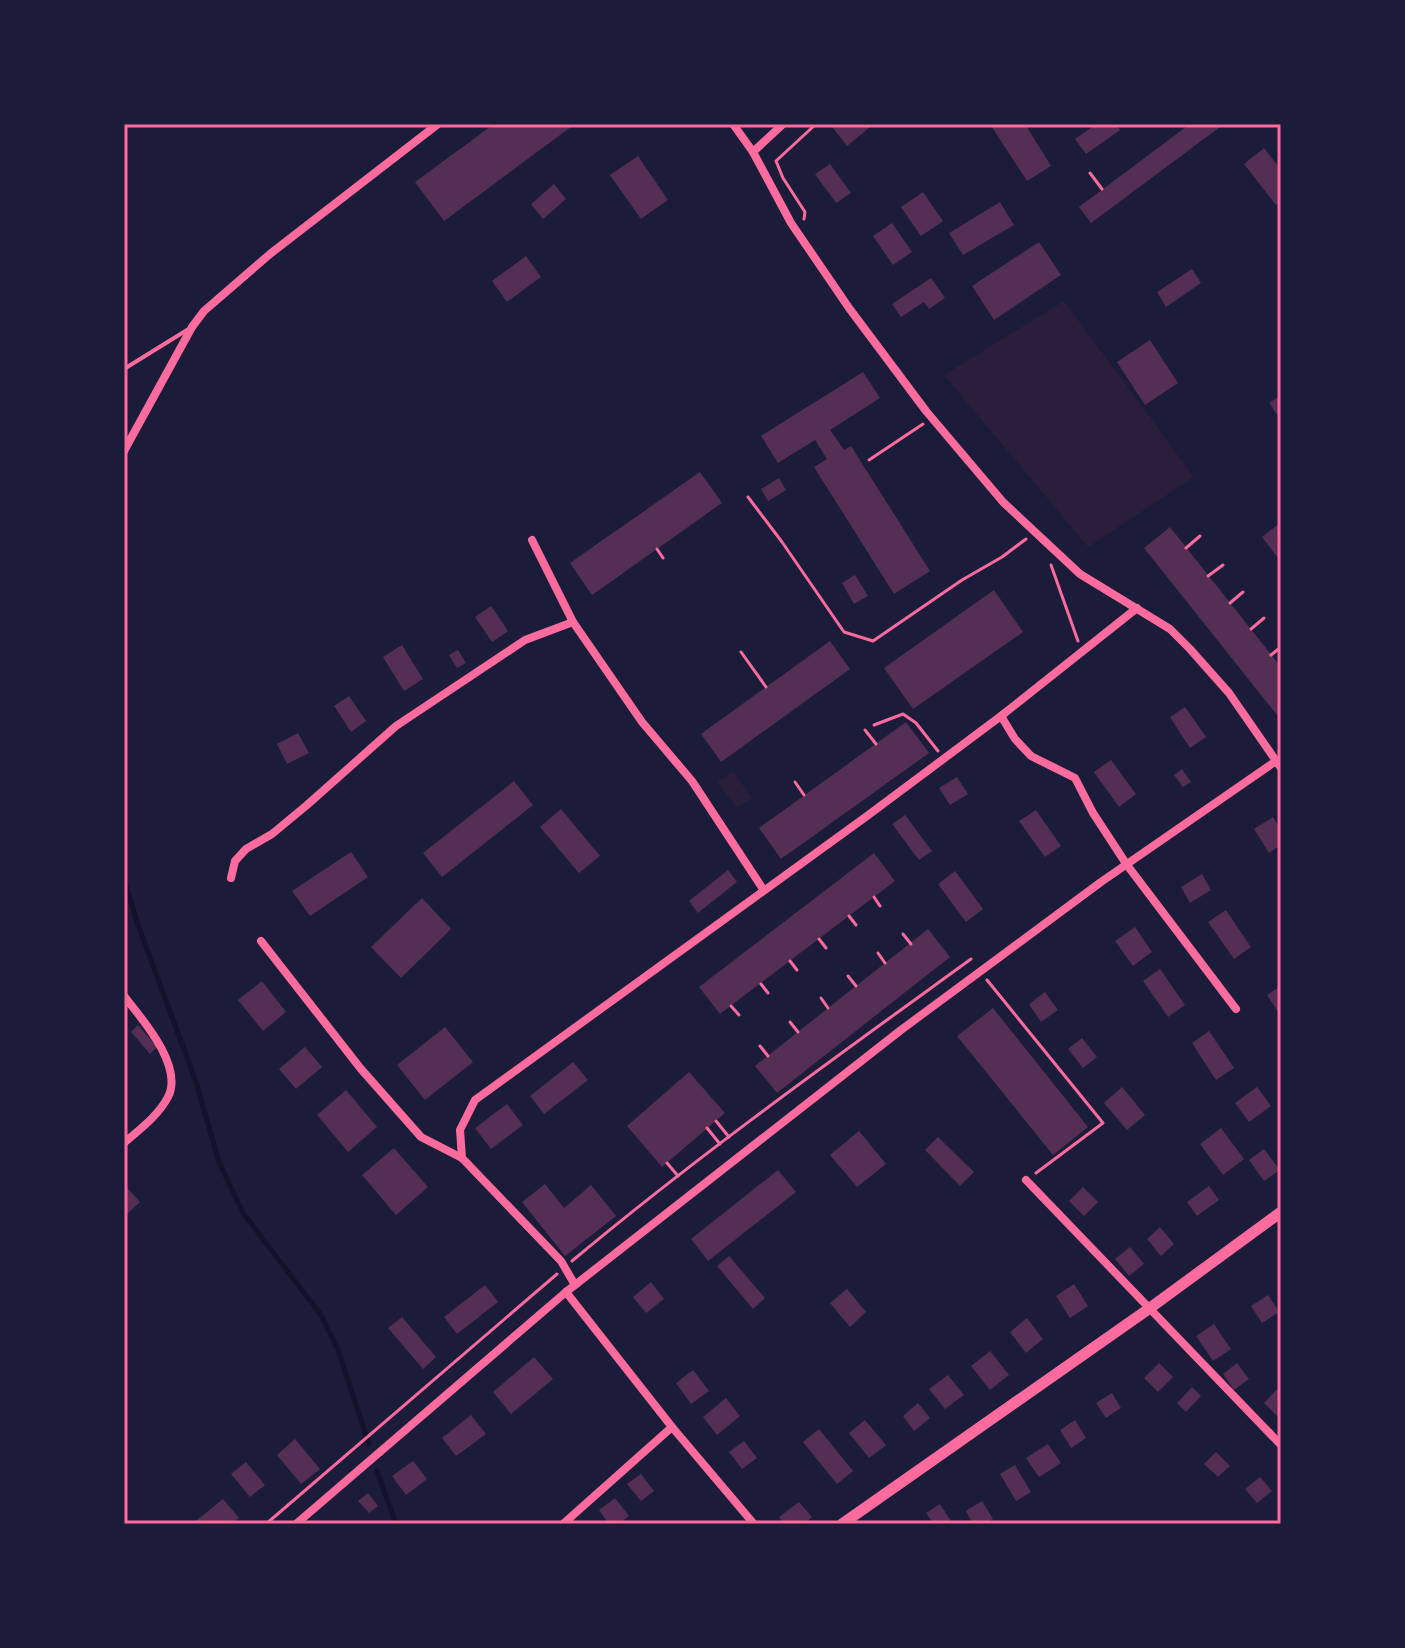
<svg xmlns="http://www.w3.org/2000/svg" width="1405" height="1648" font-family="Manrope,sans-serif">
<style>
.green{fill:#2a1e3b}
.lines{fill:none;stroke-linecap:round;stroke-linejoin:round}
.stream{stroke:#12122b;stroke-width:5}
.building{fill:#542f53}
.path{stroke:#ff6b9d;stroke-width:3}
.service{stroke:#ff6b9d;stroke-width:4}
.minor{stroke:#ff6b9d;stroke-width:8}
.tertiary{stroke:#ff6b9d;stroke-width:11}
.neatline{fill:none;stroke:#ff6b9d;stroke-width:3}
</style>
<rect width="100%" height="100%" fill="#1b1b3a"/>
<g class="green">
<polygon points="1064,301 1194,477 1088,547 944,375"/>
<polygon points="733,771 752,798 736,808 718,782"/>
</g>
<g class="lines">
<g class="stream">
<polyline points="124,879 138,925 196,1082 219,1162 243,1213 321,1315 338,1350 369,1444"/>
<polyline points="377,1471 396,1524"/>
</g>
</g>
<g class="building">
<polygon points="494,124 575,124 444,221 415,182"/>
<polygon points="830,124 874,124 847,146"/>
<polygon points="990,124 1025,124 1051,166 1027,181"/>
<polygon points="1096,124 1115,124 1120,130 1086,154 1075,139"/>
<polygon points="1190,124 1224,124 1091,223 1079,207"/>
<polygon points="1264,148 1281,170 1281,201 1276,205 1244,164"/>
<polygon points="638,156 668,200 641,219 610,175"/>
<polygon points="830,164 851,193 836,203 815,174"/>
<polygon points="554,184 566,199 543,219 531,204"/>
<polygon points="923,192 943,221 921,236 901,207"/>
<polygon points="1000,202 1014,225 963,255 949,233"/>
<polygon points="892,223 912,252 893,265 873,236"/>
<polygon points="1039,242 1061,275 994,320 972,286"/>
<polygon points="526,256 541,277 507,302 492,281"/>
<polygon points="1192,269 1201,283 1166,307 1157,292"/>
<polygon points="931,278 945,298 929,309 924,302 901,317 892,304"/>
<polygon points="1150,340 1178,383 1145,405 1117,362"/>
<polygon points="863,372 880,398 830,430 844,450 851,446 930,571 894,594 814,467 827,459 815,440 778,463 761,436"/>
<polygon points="1281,395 1281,420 1269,403"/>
<polygon points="700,472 722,503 592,595 570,563"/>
<polygon points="779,478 786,490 768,501 761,489"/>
<polygon points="1281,522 1281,562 1262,537"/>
<polygon points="1170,527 1281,667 1281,720 1144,548"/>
<polygon points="855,575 868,596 854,604 842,583"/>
<polygon points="994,590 1023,632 913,709 884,668"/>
<polygon points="491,606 508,631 492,642 475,617"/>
<polygon points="830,641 850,669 721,762 701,734"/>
<polygon points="402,645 423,679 404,691 383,657"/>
<polygon points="458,650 466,663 457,668 449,655"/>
<polygon points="349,696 366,721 351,732 334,706"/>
<polygon points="1185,707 1206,737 1190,748 1170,717"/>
<polygon points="906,722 929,753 781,859 759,828"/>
<polygon points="298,733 309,753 287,764 277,744"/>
<polygon points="1111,760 1136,794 1119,807 1094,772"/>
<polygon points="1182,769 1191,782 1183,787 1174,775"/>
<polygon points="957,777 968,794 950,805 939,788"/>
<polygon points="514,781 533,805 442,877 423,853"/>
<polygon points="561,809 600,856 579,873 540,827"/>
<polygon points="1036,810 1061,846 1045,857 1019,821"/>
<polygon points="905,815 932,851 919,860 892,824"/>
<polygon points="1273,817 1281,830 1281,845 1269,853 1254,829"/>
<polygon points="351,852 368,877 310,916 292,891"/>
<polygon points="874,853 895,881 720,1014 699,987"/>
<polygon points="728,870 737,882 698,913 689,901"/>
<polygon points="955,871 983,909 966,922 938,884"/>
<polygon points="1202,874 1211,890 1190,903 1181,887"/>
<polygon points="422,898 451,929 401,978 371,947"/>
<polygon points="1226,910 1251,947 1234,959 1208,922"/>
<polygon points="1135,927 1152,952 1133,966 1115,941"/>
<polygon points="928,929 950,957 777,1093 755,1066"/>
<polygon points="1160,969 1185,1005 1168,1017 1143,981"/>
<polygon points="262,981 286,1012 263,1031 238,1000"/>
<polygon points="1281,986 1281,1016 1267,995"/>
<polygon points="1045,992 1058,1010 1041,1022 1029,1004"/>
<polygon points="993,1008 1088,1127 1053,1155 957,1036"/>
<polygon points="138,1025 157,1047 150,1054 131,1032"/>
<polygon points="445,1027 473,1062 425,1100 397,1065"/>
<polygon points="1209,1031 1234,1068 1216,1080 1192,1043"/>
<polygon points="1082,1038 1097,1057 1083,1068 1068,1049"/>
<polygon points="305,1047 322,1067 296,1089 279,1069"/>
<polygon points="573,1062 588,1080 544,1114 530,1096"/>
<polygon points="689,1072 725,1113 662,1167 627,1126"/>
<polygon points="1122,1087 1145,1115 1127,1130 1104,1103"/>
<polygon points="1257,1087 1271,1106 1249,1122 1235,1103"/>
<polygon points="346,1090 377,1127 348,1152 317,1115"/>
<polygon points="507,1104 523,1125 491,1149 475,1128"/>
<polygon points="1221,1128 1244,1159 1223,1175 1200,1144"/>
<polygon points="859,1131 886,1164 857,1187 830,1155"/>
<polygon points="938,1137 974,1172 960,1186 925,1150"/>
<polygon points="394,1148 428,1187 396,1215 362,1175"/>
<polygon points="1264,1149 1280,1170 1264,1181 1249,1160"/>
<polygon points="778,1170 796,1192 708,1261 691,1239"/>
<polygon points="124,1184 140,1202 124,1217"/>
<polygon points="545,1184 564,1208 591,1185 616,1216 565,1256 522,1202"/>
<polygon points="1209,1186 1219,1200 1197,1216 1187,1202"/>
<polygon points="1083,1187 1098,1202 1084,1216 1069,1201"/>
<polygon points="1160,1227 1174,1244 1161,1256 1147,1239"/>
<polygon points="1130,1247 1144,1264 1129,1276 1115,1259"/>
<polygon points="729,1256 765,1298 753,1309 717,1266"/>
<polygon points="651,1282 664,1299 646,1313 633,1297"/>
<polygon points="1074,1284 1088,1306 1070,1318 1056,1296"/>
<polygon points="485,1285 498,1302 457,1334 444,1317"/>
<polygon points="847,1289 866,1312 850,1327 830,1303"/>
<polygon points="1268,1295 1279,1312 1262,1323 1251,1306"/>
<polygon points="402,1317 436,1357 423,1369 388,1328"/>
<polygon points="1027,1318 1043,1339 1026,1353 1010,1332"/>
<polygon points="1214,1324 1231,1349 1213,1361 1196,1336"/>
<polygon points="990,1351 1009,1375 990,1390 971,1366"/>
<polygon points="534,1357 553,1379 511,1414 493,1392"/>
<polygon points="1159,1363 1173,1377 1158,1392 1144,1378"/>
<polygon points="1237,1363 1249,1379 1234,1390 1223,1374"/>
<polygon points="693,1370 709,1391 691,1404 676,1383"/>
<polygon points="948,1375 964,1395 945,1409 929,1389"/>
<polygon points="1192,1387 1201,1396 1186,1412 1177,1403"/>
<polygon points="1278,1388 1281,1391 1281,1420 1264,1403"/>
<polygon points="1112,1393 1121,1408 1106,1418 1096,1403"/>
<polygon points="726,1398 740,1416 717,1435 703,1417"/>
<polygon points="918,1403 930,1418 914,1431 903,1416"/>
<polygon points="471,1415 486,1434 456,1456 442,1438"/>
<polygon points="865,1420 886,1445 869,1458 849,1433"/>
<polygon points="1075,1420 1086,1438 1071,1448 1060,1430"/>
<polygon points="819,1429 853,1471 837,1484 803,1442"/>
<polygon points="295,1439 320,1469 301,1484 277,1455"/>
<polygon points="744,1441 757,1458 742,1469 729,1452"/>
<polygon points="1048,1444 1061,1463 1039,1477 1026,1458"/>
<polygon points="1216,1452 1230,1466 1218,1477 1204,1464"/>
<polygon points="413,1461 427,1479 406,1495 392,1476"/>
<polygon points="246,1462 265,1485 250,1497 231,1474"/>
<polygon points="1015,1465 1031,1492 1016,1501 1000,1474"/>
<polygon points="641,1474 654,1491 641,1501 627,1484"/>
<polygon points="1260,1477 1272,1491 1257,1503 1245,1489"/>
<polygon points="368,1493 378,1506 369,1513 358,1501"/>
<polygon points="615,1498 629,1516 619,1524 609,1524 599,1510"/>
<polygon points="223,1499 239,1518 231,1524 192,1524"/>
<polygon points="982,1501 993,1519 985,1524 973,1524 966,1511"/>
<polygon points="799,1502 812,1517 803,1524 784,1524 779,1517"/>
<polygon points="940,1504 953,1524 934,1524 926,1513"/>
</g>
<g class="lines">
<g class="path">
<polyline points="1090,173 1102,189"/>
<polyline points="804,219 805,212 783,178 776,161 816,124"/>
<polyline points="869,460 923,424"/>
<polyline points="748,497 782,542 844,632 873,641 962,580 1002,557 1026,539"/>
<polyline points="1186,548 1200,536"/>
<polyline points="657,549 663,558"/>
<polyline points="1051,565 1078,641"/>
<polyline points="1208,576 1223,565"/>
<polyline points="1230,603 1243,592"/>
<polyline points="1251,629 1264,618"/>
<polyline points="741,652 766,687"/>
<polyline points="1271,655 1281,647"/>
<polyline points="874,725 903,714 916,723 938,751"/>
<polyline points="865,730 876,744"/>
<polyline points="795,782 804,795"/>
<polyline points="874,897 880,906"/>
<polyline points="849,916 856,925"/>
<polyline points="903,934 911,944"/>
<polyline points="819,939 826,948"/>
<polyline points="878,953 885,963"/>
<polyline points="790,961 797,970"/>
<polyline points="848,976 856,986"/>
<polyline points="987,980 1103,1123 1036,1173"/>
<polyline points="761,984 768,993"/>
<polyline points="821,998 828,1008"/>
<polyline points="731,1006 739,1015"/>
<polyline points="790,1022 798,1032"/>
<polyline points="760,1046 768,1056"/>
<polyline points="716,1121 729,1137"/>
<polyline points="707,1128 720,1144"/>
<polyline points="667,1163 678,1176"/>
<path d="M572,1261C700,1154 836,1057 971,959"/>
<polyline points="266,1524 557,1274"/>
</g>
<polyline class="service" points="124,369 187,330"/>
<g class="minor">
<polyline points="733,124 753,152 791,223 849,308 926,411 1003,502 1080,574 1170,629 1190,649 1229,693 1281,768"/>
<polyline points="753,152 783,124"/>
<polyline points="124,451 192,327 204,311 270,254 438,124"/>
<polyline points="532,540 573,622 642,722 692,781 763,889"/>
<polyline points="1001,716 1015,739 1031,756 1075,778 1093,813 1127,865 1236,1009"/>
<polyline points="231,878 235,861 246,849 272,834 307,805 396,726 525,640 573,622"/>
<polyline points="261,941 361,1069 421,1137 462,1158 561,1261 575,1285"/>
<path d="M124,996C142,1019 184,1066 168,1097C158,1116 140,1129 124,1143"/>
<polyline points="462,1158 460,1130 475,1100 867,816 1001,716 1137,608"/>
<polyline points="1026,1180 1281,1445"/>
<polyline points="566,1292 672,1427 754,1524"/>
<polyline points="296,1524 566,1292 901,1030 1101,882 1276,761"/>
<polyline points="563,1524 672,1427"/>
</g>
<polyline class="tertiary" points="842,1524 1150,1308 1281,1212"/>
</g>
<rect width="1405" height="1648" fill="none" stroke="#1b1b3a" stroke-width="252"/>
<rect x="126" y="126" width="1153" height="1396" class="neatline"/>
</svg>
